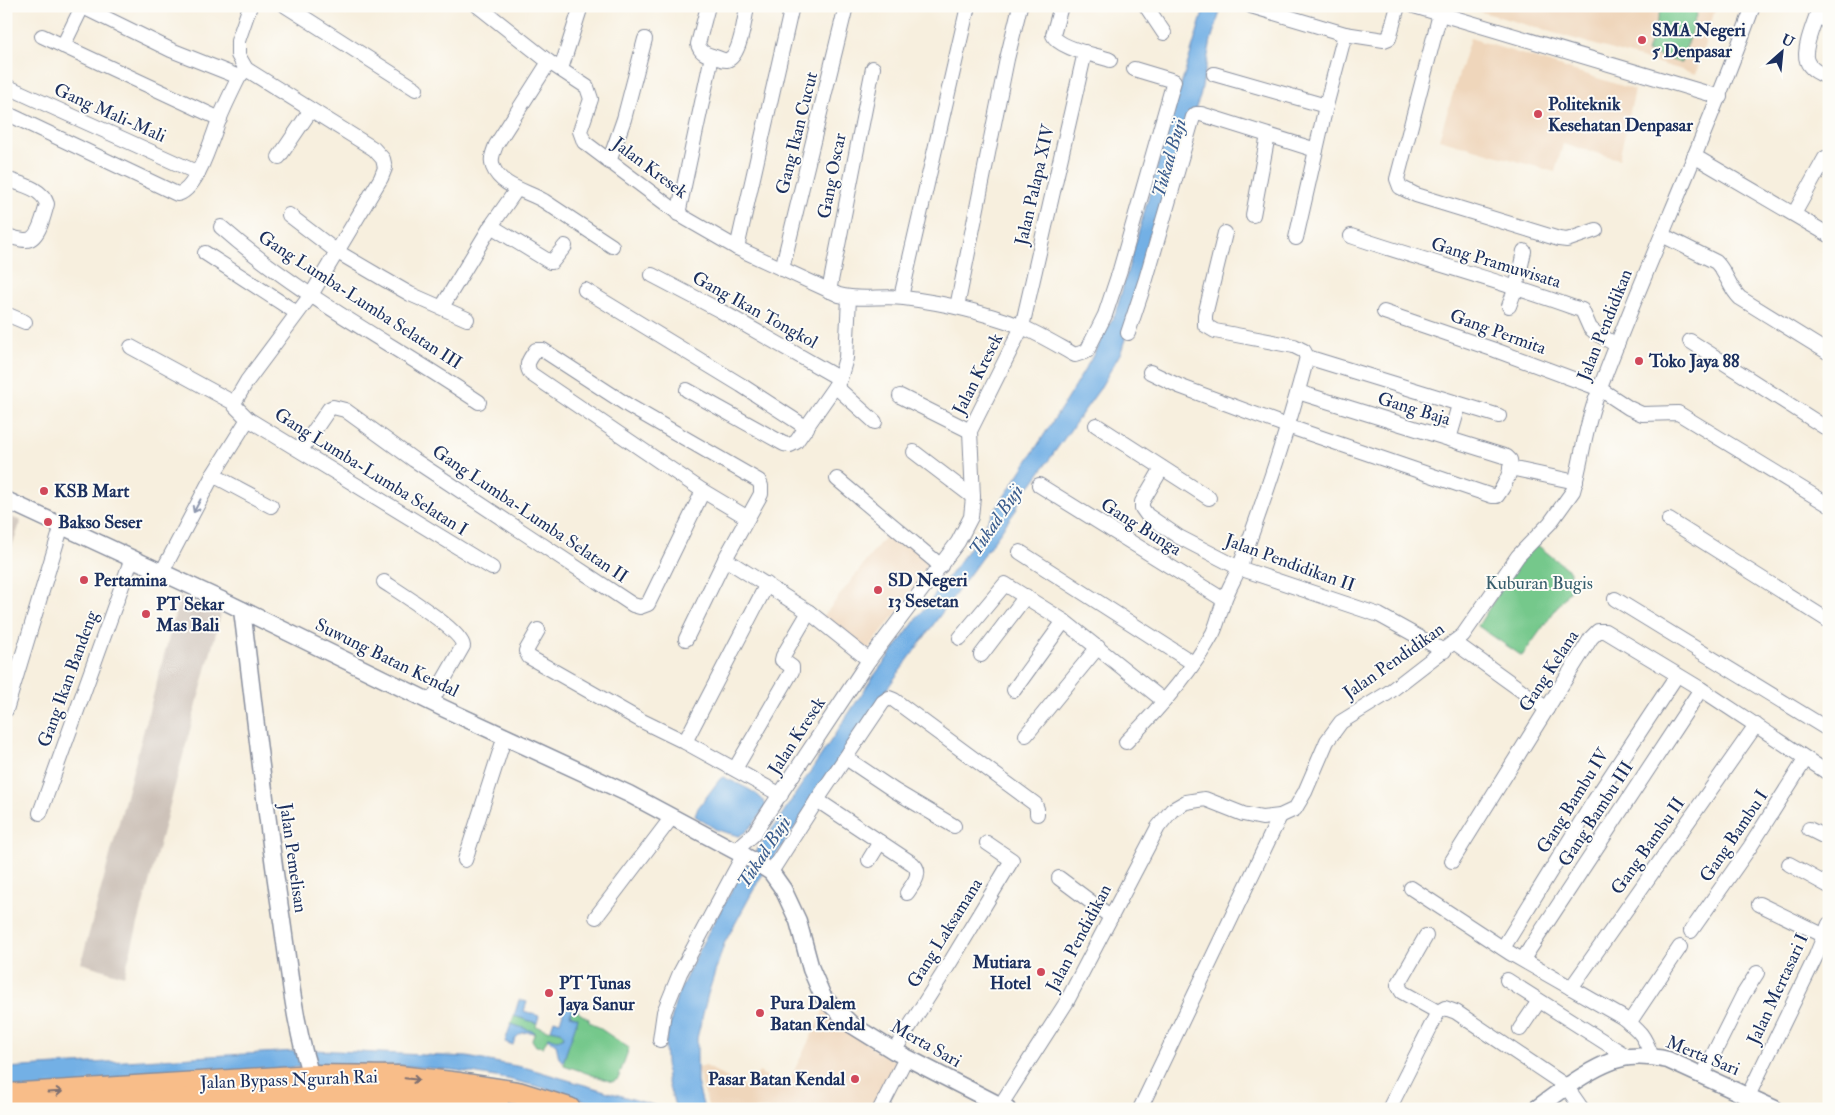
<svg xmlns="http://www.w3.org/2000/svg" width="1835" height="1115" font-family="'IM FELL Double Pica',serif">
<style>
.built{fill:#efd6bb}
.industrial{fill:#cdc2b9}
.green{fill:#74c88b;stroke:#487c74}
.water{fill:#73b0e5;stroke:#4770a2}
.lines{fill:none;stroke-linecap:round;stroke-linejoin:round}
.minor-casing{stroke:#898f9e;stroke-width:16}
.tertiary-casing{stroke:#898f9e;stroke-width:19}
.trunk-casing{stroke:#898f9e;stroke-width:25}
.minor{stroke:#fff;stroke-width:14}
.tertiary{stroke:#fff;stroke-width:16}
.trunk{stroke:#f8bd89;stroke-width:22}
.oneway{stroke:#8d97ae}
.oneway2{stroke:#7e6f71}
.poi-dot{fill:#d1495b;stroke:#fdfcf7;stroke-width:2}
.labels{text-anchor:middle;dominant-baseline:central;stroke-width:4;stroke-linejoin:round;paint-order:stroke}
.poi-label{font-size:18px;font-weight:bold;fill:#1b2f5e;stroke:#fdfcf7;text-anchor:start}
.street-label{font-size:18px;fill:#1b2f5e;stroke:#fdfcf7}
.park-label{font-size:18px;fill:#365d6c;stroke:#fdfcf7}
.water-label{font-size:19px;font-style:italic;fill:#3a5c8d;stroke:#fdfcf7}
</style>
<rect width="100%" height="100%" fill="#fdfcf7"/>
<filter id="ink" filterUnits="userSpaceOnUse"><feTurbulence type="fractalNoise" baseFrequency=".02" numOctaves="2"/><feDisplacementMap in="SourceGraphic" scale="10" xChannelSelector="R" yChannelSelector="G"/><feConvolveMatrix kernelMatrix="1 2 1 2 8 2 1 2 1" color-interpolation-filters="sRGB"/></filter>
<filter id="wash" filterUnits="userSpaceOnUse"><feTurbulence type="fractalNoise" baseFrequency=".0096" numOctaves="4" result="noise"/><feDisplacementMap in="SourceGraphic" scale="20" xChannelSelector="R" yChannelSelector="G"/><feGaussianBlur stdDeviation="1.12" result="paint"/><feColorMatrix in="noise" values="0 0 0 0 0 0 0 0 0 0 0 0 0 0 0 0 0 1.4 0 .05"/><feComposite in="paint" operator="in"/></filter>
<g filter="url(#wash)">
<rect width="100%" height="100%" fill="#f7efde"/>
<g class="built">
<polygon points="1461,6 1716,6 1696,74"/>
<polygon points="1470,38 1635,90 1619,159 1563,144 1555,172 1439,139"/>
<polygon points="890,530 934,564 867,651 823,617"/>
<polygon points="824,1010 841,1026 870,1046 900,1064 878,1109 709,1109 697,1068 706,1066 749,1090 759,1072 786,1087"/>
</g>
<g class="industrial">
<polygon points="6,515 21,521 6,563"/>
<polygon points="180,596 221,614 124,976 81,963"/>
</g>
<g class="green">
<polygon points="1662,6 1699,6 1681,63 1647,52"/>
<polygon points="1536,544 1570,571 1569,591 1522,656 1478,626 1518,562"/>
<polygon points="573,1005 576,1006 579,1013 589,1019 589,1021 629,1048 618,1079 612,1082 564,1065 564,1062 563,1062 578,1018 570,1015"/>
<polygon points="514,1016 537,1023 536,1026 550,1031 551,1029 560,1031 564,1035 563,1038 557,1040 548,1037 543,1047 536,1046 532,1040 535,1032 511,1024"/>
</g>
<g class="water">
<path d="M1205,6H1222L1211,40L1200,97L1186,132L1150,260L1121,352L1099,390L1031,485C1023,490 1019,501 1016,510L858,729L814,799L759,880L724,944L708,994L697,1038V1082L704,1109H676L667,1080L665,1044L677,996L703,942L744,868L775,825L873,677L958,564L1010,488L1062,407L1090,361L1116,312L1169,125Z"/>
<path d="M723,777C735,783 763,793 766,806C759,816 750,831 739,836L717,830L695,816L698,808L720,779Z"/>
<polygon points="519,1000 527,1002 524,1011 539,1016 537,1023 514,1016"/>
<polygon points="567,1000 574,1002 570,1015 578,1018 563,1062 559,1058 556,1044 547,1038 548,1037 557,1040 563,1038 564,1035 560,1031 551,1029 554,1020 560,1022"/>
<path d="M511,1024L535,1032L534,1033C525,1030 515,1034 513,1045L505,1042Z"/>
<polygon points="313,1050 467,1057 527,1068 666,1109 609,1109 560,1092 508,1079 454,1070 390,1065 335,1064 6,1091 6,1068"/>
</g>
</g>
<g filter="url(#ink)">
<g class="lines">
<g class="minor-casing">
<g id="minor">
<polyline points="81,6 171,50 239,77"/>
<polyline points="286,6 416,89"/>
<path d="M478,6L549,62L587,87L591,99L580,131L584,142L685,218L737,248L839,295C860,301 883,295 904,298C944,303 983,312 1020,326C1039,334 1057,345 1075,355L1087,351L1105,315L1120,270L1174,81L1134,69"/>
<path d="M708,6L698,44C700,52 705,54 712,56C717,57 723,61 727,60C740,57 745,18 747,6"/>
<path d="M1061,6L1053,35C1058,48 1096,55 1110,60"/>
<polyline points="1146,6 1164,33"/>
<polyline points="1251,6 1345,34 1384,40 1389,38 1398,6"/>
<polyline points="1414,6 1720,97"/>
<path d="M1820,6C1816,18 1802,50 1807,61C1810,70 1821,74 1829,78"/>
<polyline points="1440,14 1397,179 1400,187 1416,195 1559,239 1567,240 1596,230"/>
<polyline points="1817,16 1829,22"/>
<polyline points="42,36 220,119"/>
<polyline points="63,46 82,7"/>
<path d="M549,62L496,145C493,153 490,159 493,167C501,187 528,191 544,201C567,216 589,231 612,246"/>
<polyline points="561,69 581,6"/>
<polyline points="1214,74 1326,106"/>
<polyline points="6,86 198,173"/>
<path d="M6,113L177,194C197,192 212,137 219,120C225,105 232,91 239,77L246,69"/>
<polyline points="1694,156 1829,235"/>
<polyline points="279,157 311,110"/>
<polyline points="609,162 624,119 645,39"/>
<path d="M6,179C20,184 42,188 47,204C44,214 39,240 26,240C20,240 12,237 6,236"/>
<polyline points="678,214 712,56"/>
<polyline points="1794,214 1825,158"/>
<polyline points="289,215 336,251 382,278 410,294 467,319"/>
<polyline points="1253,215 1268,135"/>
<polyline points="491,226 550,262 552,262 565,246"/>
<path d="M221,227C299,296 393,344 479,402"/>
<polyline points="1225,233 1205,315 1205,325 1215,331 1294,346 1304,351 1307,357 1499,416"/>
<path d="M1662,235L1716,262C1727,273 1729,288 1740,298L1829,353"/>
<path d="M1351,236C1425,261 1501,281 1575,308L1582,310L1590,328L1597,334L1617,345"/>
<polyline points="1296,238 1326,106 1345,34"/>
<polyline points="737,248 792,6"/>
<polyline points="205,253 297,313"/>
<polyline points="782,269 846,6"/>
<polyline points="652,275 719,310 840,379"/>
<polyline points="585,290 741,385 807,428"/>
<polyline points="829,291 873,68"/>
<polyline points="901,297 968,6"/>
<polyline points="1509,306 1517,284 1524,251"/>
<polyline points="442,307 491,226 517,189"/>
<polyline points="957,307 1007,59 1020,6"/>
<polyline points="1384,312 1495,350 1600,389 1629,408 1642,414 1678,413 1829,505"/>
<polyline points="6,314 25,322"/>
<polyline points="1128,333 1146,279 1193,117 1196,114 1201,114 1316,150"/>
<polyline points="1690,341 1829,430"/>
<polyline points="131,347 234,403"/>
<path d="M1150,372L1179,386L1287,426L1492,496H1497C1504,487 1513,470 1510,460L1507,457L1298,392"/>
<polyline points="835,386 875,422"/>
<polyline points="687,390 784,444 790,445 796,442 840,379 846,358 849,298"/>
<polyline points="900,396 970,431"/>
<polyline points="234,403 247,381 311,295 381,178 385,168 383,159 374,149 246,69 238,55 238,41 250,6"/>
<polyline points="234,403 235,406 248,419 492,568"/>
<polyline points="1096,425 1209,498"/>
<polyline points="1449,439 1459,405"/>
<polyline points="301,450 329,409 333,407 345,410 414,460 633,605 640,607 648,604 703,491"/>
<polyline points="914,452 973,497"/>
<polyline points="1162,468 1142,502 1142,508 1147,515 1179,537 1239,568 1379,615 1444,651"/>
<polyline points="1510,468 1576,482"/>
<polyline points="213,475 271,506"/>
<polyline points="837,479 941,566"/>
<polyline points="1039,485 1224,600"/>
<polyline points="1669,520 1829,621"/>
<polyline points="1020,552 1193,663"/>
<polyline points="725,559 809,612 869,660"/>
<polyline points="162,572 213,475 248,419"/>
<path d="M384,582C399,592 462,631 463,646L431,702"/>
<polyline points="1615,599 1829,730"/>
<polyline points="538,630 526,651 529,657 640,720 685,742 781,795"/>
<polyline points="960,638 1005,584 1064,621 1164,701"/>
<path d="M686,639L725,559L761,494V486L759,481L629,406L543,350H536C530,359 524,364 531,374L703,491L748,518"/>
<polyline points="1454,642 1547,709"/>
<polyline points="981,655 1026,596"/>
<polyline points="1014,690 1064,621"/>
<polyline points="6,710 62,525"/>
<polyline points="1026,735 1098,647"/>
<polyline points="685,742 767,584"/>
<path d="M1126,742C1158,710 1191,673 1213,633C1218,623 1220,611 1224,601C1228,589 1235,578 1240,566C1265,498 1289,428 1307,357"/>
<polyline points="846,758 895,791 954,826"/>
<polyline points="735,769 792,671 792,667 782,660 783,656 809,612"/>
<path d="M817,800L913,864C923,873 913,884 907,893"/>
<polyline points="40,813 132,558"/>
<polyline points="1809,829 1829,839"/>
<polyline points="736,850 753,835 869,660 958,542 971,517 973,497 970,431 1022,327 1085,52"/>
<polyline points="465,860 505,736"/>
<polyline points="869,860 880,842"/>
<polyline points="1452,861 1591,638 1598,631 1605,631 1701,689 1828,773"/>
<polyline points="1789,864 1829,886"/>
<polyline points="771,872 817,800 883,702 889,698 894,700 1035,804 1037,809 1037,814"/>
<polyline points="1059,878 1111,917"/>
<path d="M1411,888L1510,953L1622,1017C1640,1031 1644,1035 1652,1057"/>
<polyline points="1759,904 1829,938"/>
<polyline points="596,917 672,817"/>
<polyline points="1691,931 1750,847 1805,760"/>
<polyline points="1426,936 1398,985 1402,992 1438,1012"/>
<polyline points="1503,948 1594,801 1677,675"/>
<polyline points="1523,959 1701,689"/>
<polyline points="1507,980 1628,1057"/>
<polyline points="1571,988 1756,725"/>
<polyline points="1629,1023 1680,947"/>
<polyline points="1520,1029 1539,1001"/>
<polyline points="660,1040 664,1012 680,973 744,854"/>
<polyline points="894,1051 951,961 1012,860 987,843"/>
<polyline points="1703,1075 1743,995 1757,973"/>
<polyline points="1748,1096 1816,956 1829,924"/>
<path d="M1000,1106L1066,1003L1158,827L1172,810L1186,802L1205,799L1243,814L1262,818L1280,816L1295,809L1305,792L1327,741L1341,722L1388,693L1463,635L1518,556L1550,523L1573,491C1582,460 1585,426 1597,396C1646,265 1706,138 1753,6"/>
<polyline points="880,1109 906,1058"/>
<polyline points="1140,1109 1280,816"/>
<polyline points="1389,1109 1438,1012 1445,1008 1456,1012 1566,1086 1582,1109"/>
</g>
</g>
<g class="tertiary-casing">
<g id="tertiary">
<polyline points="6,500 228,603 445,709 629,794 754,861 771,872 783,889 798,921 811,969 823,997 852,1025 894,1051 1007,1109"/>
<path d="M242,610C255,714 266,818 282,921C290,976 295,1032 314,1084"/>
<path d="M1536,1109C1559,1092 1601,1059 1630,1057C1642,1056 1655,1057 1668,1060L1775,1109"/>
</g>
</g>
<g class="trunk-casing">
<g id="trunk">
<polyline points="6,1095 311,1076 399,1077 460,1084 518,1093 569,1109"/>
<path d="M52,1109C148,1102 244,1094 340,1095C394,1096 446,1098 499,1109"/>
</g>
</g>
<use href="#minor" class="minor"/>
<use href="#tertiary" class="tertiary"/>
<use href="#trunk" class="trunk"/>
</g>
<defs><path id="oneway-shaft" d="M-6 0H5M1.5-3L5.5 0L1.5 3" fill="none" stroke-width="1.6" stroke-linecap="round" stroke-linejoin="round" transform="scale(1.25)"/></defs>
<use class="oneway" href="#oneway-shaft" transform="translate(197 506) rotate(118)"/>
<g class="oneway2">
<use href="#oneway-shaft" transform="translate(412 1079) rotate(6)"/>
<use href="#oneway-shaft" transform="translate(55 1092) rotate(-3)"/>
</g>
</g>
<g class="poi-dot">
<circle cx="1642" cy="40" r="5"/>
<circle cx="1538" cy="114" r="5"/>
<circle cx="1639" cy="361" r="5"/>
<circle cx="44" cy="491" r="5"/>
<circle cx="48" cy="522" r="5"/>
<circle cx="84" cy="580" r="5"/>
<circle cx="878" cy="590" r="5"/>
<circle cx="146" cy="614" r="5"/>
<circle cx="1041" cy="972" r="5"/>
<circle cx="549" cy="993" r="5"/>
<circle cx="760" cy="1013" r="5"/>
<circle cx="855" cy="1079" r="5"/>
</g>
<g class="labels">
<g class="poi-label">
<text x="1652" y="30">SMA Negeri<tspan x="1652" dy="21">5 Denpasar</tspan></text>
<text x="1548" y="104">Politeknik<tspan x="1548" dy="21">Kesehatan Denpasar</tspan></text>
<text x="1649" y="361">Toko Jaya 88</text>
<text x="54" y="491">KSB Mart</text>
<text x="58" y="522">Bakso Seser</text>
<text x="94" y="580">Pertamina</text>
<text x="888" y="580">SD Negeri<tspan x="888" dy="21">13 Sesetan</tspan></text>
<text x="156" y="604">PT Sekar<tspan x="156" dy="21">Mas Bali</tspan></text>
<text x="1031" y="962" text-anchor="end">Mutiara<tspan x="1031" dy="21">Hotel</tspan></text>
<text x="559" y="983">PT Tunas<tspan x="559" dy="21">Jaya Sanur</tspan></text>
<text x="770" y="1003">Pura Dalem<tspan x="770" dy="21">Batan Kendal</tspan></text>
<text x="845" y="1079" text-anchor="end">Pasar Batan Kendal</text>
</g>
<g class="street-label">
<text transform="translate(110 113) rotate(24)">Gang Mali-Mali</text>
<text transform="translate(797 133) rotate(-76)">Gang Ikan Cucut</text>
<text transform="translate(650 168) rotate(37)">Jalan Kresek</text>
<text transform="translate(832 176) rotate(-79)">Gang Oscar</text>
<text transform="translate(1035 185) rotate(-77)">Jalan Palapa XIV</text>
<text transform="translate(1496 263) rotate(17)">Gang Pramuwisata</text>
<text transform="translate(360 300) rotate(33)">Gang Lumba-Lumba Selatan III</text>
<text transform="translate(755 310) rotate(29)">Gang Ikan Tongkol</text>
<text transform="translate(1605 325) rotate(-68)">Jalan Pendidikan</text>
<text transform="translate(1498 332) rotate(20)">Gang Permita</text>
<text transform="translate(978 374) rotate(-63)">Jalan Kresek</text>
<text transform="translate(1414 409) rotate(17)">Gang Baja</text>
<text transform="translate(371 472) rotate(32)">Gang Lumba-Lumba Selatan I</text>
<text transform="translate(530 514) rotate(34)">Gang Lumba-Lumba Selatan II</text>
<text transform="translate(1141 527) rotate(32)">Gang Bunga</text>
<text transform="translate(1290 563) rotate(20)">Jalan Pendidikan II</text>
<text transform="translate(387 658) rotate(26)">Suwung Batan Kendal</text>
<text transform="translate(1394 661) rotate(-35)">Jalan Pendidikan</text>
<text transform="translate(1549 671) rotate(-57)">Gang Kelana</text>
<text transform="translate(68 679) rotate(-70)">Gang Ikan Bandeng</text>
<text transform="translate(797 736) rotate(-57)">Jalan Kresek</text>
<text transform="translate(1573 801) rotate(-58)">Gang Bambu IV</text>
<text transform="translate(1596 814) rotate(-57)">Gang Bambu III</text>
<text transform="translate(1734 836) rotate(-56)">Gang Bambu I</text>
<text transform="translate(1648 846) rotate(-55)">Gang Bambu II</text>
<text transform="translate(293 858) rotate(82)">Jalan Pemelisan</text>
<text transform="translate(945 933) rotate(-58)">Gang Laksamana</text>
<text transform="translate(1079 938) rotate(-62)">Jalan Pendidikan</text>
<text transform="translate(1778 989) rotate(-65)">Jalan Mertasari I</text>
<text transform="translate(926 1044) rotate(29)">Merta Sari</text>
<text transform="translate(1703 1056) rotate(22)">Merta Sari</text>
<text transform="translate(289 1080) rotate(-2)">Jalan Bypass Ngurah Rai</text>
</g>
<g class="park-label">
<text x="1539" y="583">Kuburan Bugis</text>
</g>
<g class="water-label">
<text transform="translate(1169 158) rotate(-74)">Tukad Buji</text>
<text transform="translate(996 520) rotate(-56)">Tukad Buji</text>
<text transform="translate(764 852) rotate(-57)">Tukad Buji</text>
</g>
</g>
<rect width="1835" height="1115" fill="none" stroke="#fdfcf7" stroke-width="25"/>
<g transform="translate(1782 52) rotate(27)" stroke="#fdfcf7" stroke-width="4" paint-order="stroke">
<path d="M0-4L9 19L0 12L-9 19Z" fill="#1b2f5e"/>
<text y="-8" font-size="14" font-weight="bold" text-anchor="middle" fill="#1b2f5e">U</text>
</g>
</svg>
